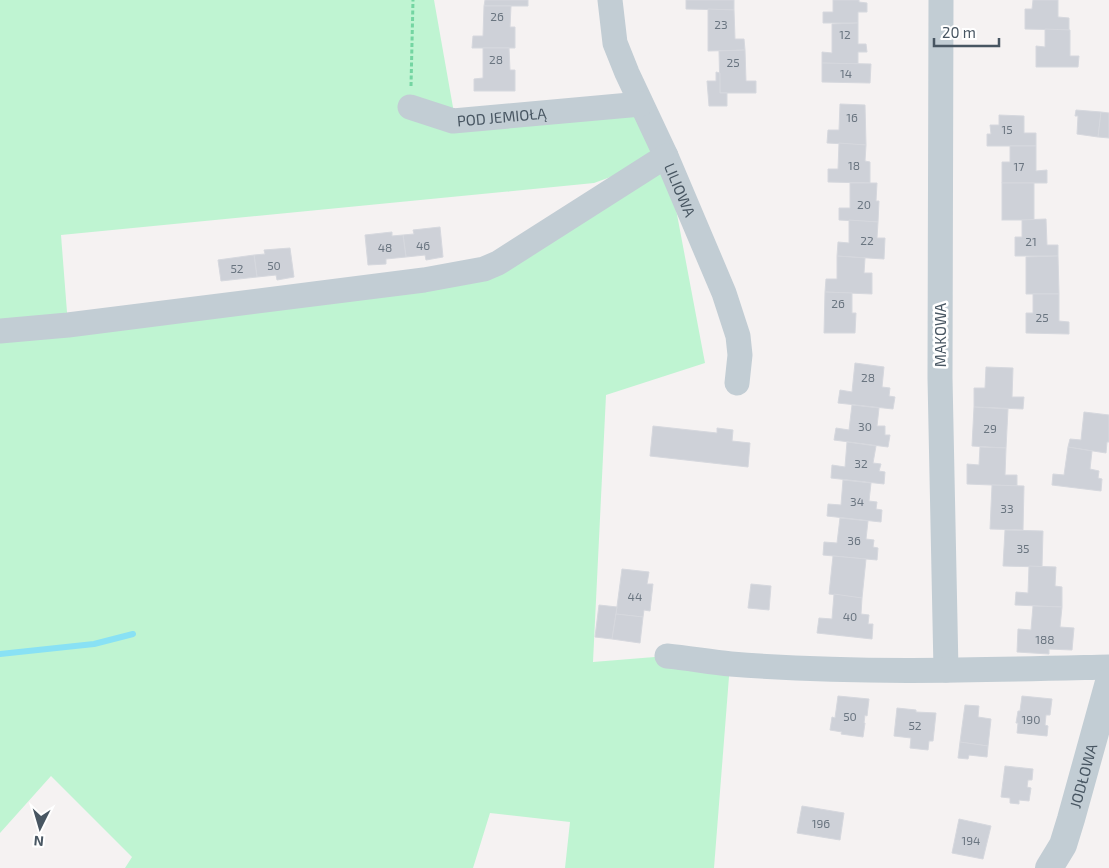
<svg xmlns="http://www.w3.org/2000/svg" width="1109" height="868" font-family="'Exo 2',sans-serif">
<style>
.green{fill:#bff4d2;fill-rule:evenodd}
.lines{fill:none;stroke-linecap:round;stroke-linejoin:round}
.stream{stroke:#89e1f4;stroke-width:6}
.building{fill:#ced1d8;stroke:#d6d8de}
.path{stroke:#74d5a2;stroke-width:3;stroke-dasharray:4 2.5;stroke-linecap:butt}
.minor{stroke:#c2cdd4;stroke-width:25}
.tertiary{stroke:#c2cdd4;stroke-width:28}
.labels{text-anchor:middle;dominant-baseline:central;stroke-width:5;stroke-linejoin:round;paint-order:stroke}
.number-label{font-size:12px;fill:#6a7580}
.street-label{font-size:15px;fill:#485662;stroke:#fff}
</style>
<rect width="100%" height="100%" fill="#f5f2f2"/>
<path class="green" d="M0,0H434L454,113L636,94L666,156L705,363L606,395L593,662L667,656L730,664L714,868H565L570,822L490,813L473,868H125L132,857L51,776L0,833ZM663,158L484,269L68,325L61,235L594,183Z"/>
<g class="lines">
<polyline class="stream" points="0,654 94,644 133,634"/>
</g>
<g class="building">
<polygon points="485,0 528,0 528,6 484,6"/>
<polygon points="686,0 734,0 734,10 686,9"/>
<polygon points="833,0 859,0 859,2 867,3 867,12 858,12 858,23 823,23 823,12 833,12"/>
<polygon points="1033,0 1058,0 1058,17 1069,18 1069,30 1025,29 1025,9 1032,9"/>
<polygon points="484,6 511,6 510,27 515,27 515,48 472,48 473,36 483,36"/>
<polygon points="708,9 734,10 735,39 744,39 745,50 708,51"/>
<polygon points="858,23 858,44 866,44 867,52 858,52 858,64 822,63 822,52 832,53 832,24"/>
<polygon points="1045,29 1070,30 1070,56 1079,56 1078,67 1036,67 1036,46 1045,47"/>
<polygon points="483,48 509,48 510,70 515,70 515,91 474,91 474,79 483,78"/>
<polygon points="745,50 746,81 756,81 756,93 720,93 719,51"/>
<polygon points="822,63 871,64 870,83 822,82"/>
<polygon points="716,72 720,73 720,93 727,93 727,106 709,106 707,81 716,81"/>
<polygon points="840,104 865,105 866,145 827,143 828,130 839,130"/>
<polygon points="1076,110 1101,112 1098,137 1077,134 1078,116 1075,116"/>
<polygon points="1101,112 1109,113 1109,138 1098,137"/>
<polygon points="999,115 1024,116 1024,133 1036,133 1036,146 987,146 987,134 991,134 990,125 999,125"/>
<polygon points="839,143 866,145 865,161 870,162 870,183 828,182 828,169 838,169"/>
<polygon points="1010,146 1036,146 1036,171 1047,170 1047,183 1002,183 1002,162 1010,162"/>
<polygon points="850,183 877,183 876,201 879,201 878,222 839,220 839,208 850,208"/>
<rect x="1002" y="183" width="32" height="37"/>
<polygon points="1046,219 1047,245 1058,245 1058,256 1015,256 1015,237 1022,237 1022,220"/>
<polygon points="849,220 878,222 877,238 885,238 884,259 837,256 838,242 849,243"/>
<polygon points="440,227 443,257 426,260 425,255 406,257 403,235 414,234 413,230"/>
<polygon points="392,232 392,236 403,235 406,257 386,259 386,264 368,265 365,235"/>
<polygon points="290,248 294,277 277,280 276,275 257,277 254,255 265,254 264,250"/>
<polygon points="254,255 257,277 221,281 218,260"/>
<polygon points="837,256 865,258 864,273 872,273 872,294 825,292 826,279 837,279"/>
<polygon points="1058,256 1059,294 1026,294 1026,257"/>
<polygon points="825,292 852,293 852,313 856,313 855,333 824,333"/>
<polygon points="1033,294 1059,294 1059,321 1069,322 1069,334 1026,333 1026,313 1033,313"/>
<polygon points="855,363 884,367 882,387 890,388 889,396 895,397 893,409 838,403 840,390 852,392"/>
<polygon points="986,367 1013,368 1012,397 1024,397 1023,409 974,407 974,388 985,388"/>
<polygon points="852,405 879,408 877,426 885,426 885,435 890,435 888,447 834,440 836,428 849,430"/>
<polygon points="974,407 1008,409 1006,448 972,446"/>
<polygon points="1084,412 1109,415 1109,442 1107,442 1106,453 1068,447 1070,439 1081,440"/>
<polygon points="653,426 717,433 717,428 733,430 732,441 750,443 748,467 650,456"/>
<polygon points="847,442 876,446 873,463 881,464 879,471 885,472 884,484 831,478 832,465 845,467"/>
<polygon points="980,447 1006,448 1005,475 1017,475 1017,486 967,484 967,464 979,465"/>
<polygon points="1068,447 1092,451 1090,469 1099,471 1098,478 1102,479 1101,491 1052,485 1053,474 1064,475"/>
<polygon points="843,480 871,483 869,501 877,502 876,509 882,510 881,522 827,516 828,504 841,505"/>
<polygon points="992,485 1024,486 1023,530 990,529"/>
<polygon points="840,518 868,521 866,539 874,540 873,547 878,548 877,560 823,555 824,542 837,543"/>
<polygon points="1005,530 1043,531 1042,567 1003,566"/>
<polygon points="833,556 866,559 862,598 829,594"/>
<polygon points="1029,566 1056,567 1055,586 1062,587 1062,607 1015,605 1016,592 1028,593"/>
<polygon points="622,569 649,572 647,584 653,584 650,611 644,610 643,617 616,614"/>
<polygon points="751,584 771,586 769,610 748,608"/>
<polygon points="834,594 862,598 861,614 869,615 868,624 873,624 872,639 817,633 819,618 832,619"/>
<polygon points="599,605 617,607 612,639 595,637"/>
<polygon points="1033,606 1062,607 1060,627 1074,628 1072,650 1049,649 1049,654 1017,652 1018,629 1031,630"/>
<polygon points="616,614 643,617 640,643 612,639"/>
<polygon points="838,696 869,699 867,716 865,715 864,723 865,723 863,737 841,734 842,732 830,730 832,717 835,718"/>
<polygon points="1022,696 1052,699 1050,715 1046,715 1045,725 1048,726 1047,736 1017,733 1018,723 1016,723 1018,711 1020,711"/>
<polygon points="965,705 979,706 978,717 991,719 988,746 960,742"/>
<polygon points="897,708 916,710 916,712 936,713 933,741 929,741 928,750 910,748 911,738 894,736"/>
<polygon points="960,742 988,746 987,757 969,755 968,759 958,758"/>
<polygon points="1005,766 1033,769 1032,780 1028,780 1027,787 1031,788 1029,801 1019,800 1019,804 1010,803 1010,798 1001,797"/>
<polygon points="802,806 844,813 840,840 797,833"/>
<polygon points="959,819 991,826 983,859 952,853"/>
</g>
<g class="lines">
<polyline class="path" points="411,86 413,0"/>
<g class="minor">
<path id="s1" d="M610,0L615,43L627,73L666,156L724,293L738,336L740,355L737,383"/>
<polyline points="941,0 940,378 946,670"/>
<path id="s2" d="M410,107L453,121L641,104"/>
<polyline points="0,331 68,325 424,280 484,269 498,263 666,156"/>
<path d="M667,656C688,658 710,662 731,664C856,674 983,670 1109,667"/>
</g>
<path class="tertiary" id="s3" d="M1049,868L1063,845L1071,819L1109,682"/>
</g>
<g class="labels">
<g class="number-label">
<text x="497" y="16">26</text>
<text x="721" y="24">23</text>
<text x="845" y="34">12</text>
<text x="496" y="59">28</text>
<text x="733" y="62">25</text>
<text x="846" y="73">14</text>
<text x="852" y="117">16</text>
<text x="1007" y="129">15</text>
<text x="854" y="165">18</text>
<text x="1019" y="166">17</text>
<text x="864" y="204">20</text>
<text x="867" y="240">22</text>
<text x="1031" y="241">21</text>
<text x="423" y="245">46</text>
<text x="385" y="247">48</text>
<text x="274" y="265">50</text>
<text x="237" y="268">52</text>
<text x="838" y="303">26</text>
<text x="1042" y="317">25</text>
<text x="868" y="377">28</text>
<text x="865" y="426">30</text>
<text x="990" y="428">29</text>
<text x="861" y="463">32</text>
<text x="857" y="501">34</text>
<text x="1007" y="508">33</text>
<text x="854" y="540">36</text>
<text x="1023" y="548">35</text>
<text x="635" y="596">44</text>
<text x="850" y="616">40</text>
<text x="1045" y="639">188</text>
<text x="850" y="716">50</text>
<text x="1031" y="719">190</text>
<text x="915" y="725">52</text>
<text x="821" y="823">196</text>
<text x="971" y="840">194</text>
</g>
<g class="street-label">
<text stroke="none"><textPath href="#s2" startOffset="94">POD JEMIOŁĄ</textPath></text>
<text stroke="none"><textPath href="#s1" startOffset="204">LILIOWA</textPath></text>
<text transform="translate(940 335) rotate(-90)">MAKOWA</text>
<text stroke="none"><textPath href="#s3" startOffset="99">JODŁOWA</textPath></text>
</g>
</g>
<g transform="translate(40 828) rotate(185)" stroke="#ffffff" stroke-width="4" paint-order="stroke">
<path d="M0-4L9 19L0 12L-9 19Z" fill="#485662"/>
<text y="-8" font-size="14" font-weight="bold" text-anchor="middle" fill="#485662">N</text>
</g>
<path d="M934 38v8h65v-8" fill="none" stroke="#485662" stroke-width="2.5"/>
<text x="942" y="38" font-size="15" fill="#485662" stroke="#ffffff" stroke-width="4" paint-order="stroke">20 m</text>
</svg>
